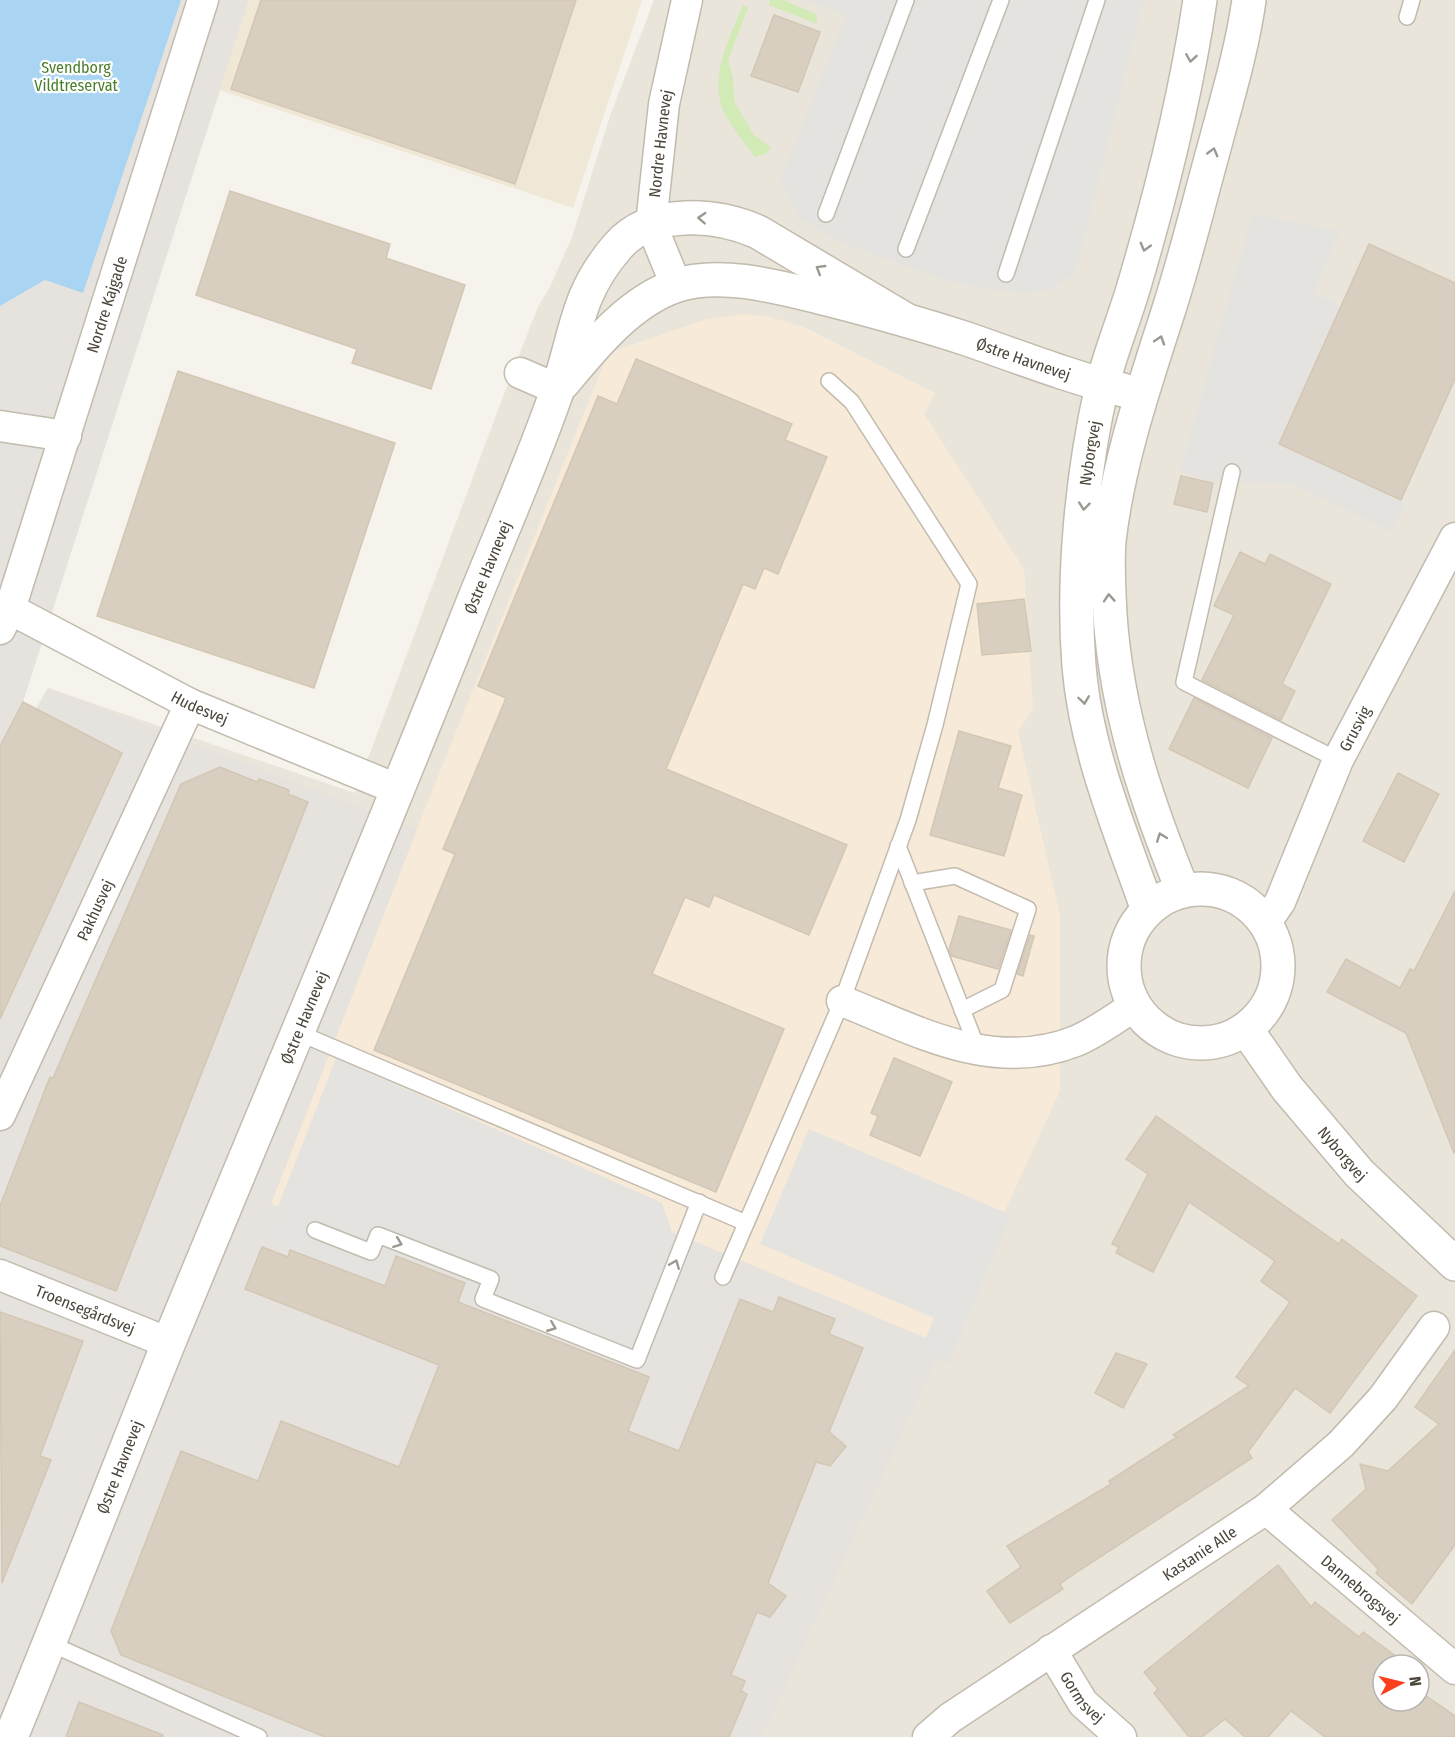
<svg xmlns="http://www.w3.org/2000/svg" width="1455" height="1737" font-family="'Fira Sans Condensed',sans-serif">
<style>
.residential{fill:#eae5da;fill-rule:evenodd}
.commercial{fill:#f7ead8}
.industrial{fill:#e6e2dd}
.education{fill:#efe8d6}
.green{fill:#d2eab5}
.parking{fill:#e5e3e0}
.water{fill:#a9d4f2}
.building{fill:#d8cfc1;stroke:#d3c7b4;stroke-width:1.5}
.lines{fill:none;stroke-linecap:round;stroke-linejoin:round}
.service-casing{stroke:#c2bbae;stroke-width:18}
.minor-casing{stroke:#c2bbae;stroke-width:33}
.tertiary-casing{stroke:#c2bbae;stroke-width:36}
.service{stroke:#fff;stroke-width:15}
.minor{stroke:#fff;stroke-width:30}
.tertiary{stroke:#fff;stroke-width:33}
.oneway{stroke:#9c9892}
.labels{text-anchor:middle;dominant-baseline:central;stroke-width:4.5;stroke-linejoin:round;paint-order:stroke}
.park-label{font-size:16px;fill:#4a7f2a;stroke:#fff}
.street-label{font-size:16px;fill:#4b4439;stroke:#fff}
</style>
<rect width="100%" height="100%" fill="#f6f3ec"/>
<path class="residential" d="M654,0H1455V1737H0V746L23,702L36,709L48,688L355,793L513,370L538,307L550,287L572,237L609,119ZM1383,1665H1419V1701H1383Z"/>
<polygon class="commercial" points="744,314 770,317 806,328 935,393 924,414 1024,569 1033,709 1018,731 1060,916 1060,1091 943,1345 651,1371 271,1203 417,829 608,353 707,319"/>
<polygon class="industrial" points="181,0 249,0 23,702 36,709 48,688 417,829 271,1204 650,1370 699,1243 943,1345 762,1737 0,1737 0,306 45,280"/>
<polygon class="education" points="249,0 642,0 573,208 219,90"/>
<g class="green">
<polygon points="770,0 783,0 816,14 817,24 769,5"/>
<path d="M743,5L748,8L728,60L733,78L734,101L754,135L771,148L767,153L755,157C745,143 733,129 725,114C707,80 730,37 743,5Z"/>
</g>
<g class="parking">
<polygon points="806,0 1144,0 1076,272 1053,289 1023,294 954,283 842,243 799,218 780,181 846,15"/>
<polygon points="1252,214 1340,231 1314,293 1341,306 1278,442 1405,503 1393,532 1293,484 1214,481 1180,472"/>
<polygon points="336,1058 662,1203 672,1232 699,1243 651,1371 499,1312 488,1337 453,1321 465,1283 397,1256 385,1287 265,1240"/>
<polygon points="809,1129 1011,1215 948,1364 920,1352 934,1318 760,1244"/>
</g>
<polygon class="water" points="0,0 181,0 83,293 45,280 0,306"/>
<g class="building">
<polygon points="261,0 576,0 515,184 231,89"/>
<polygon points="774,15 820,32 798,92 751,76"/>
<polygon points="230,191 390,244 386,258 465,285 431,389 352,363 357,349 196,295"/>
<polygon points="1369,244 1455,283 1455,379 1401,500 1279,444"/>
<polygon points="636,359 792,424 785,440 827,457 778,574 764,568 755,589 743,584 666,769 847,845 809,935 714,895 709,907 685,897 652,974 784,1029 716,1192 374,1050 455,854 443,849 506,698 478,686 598,396 617,404"/>
<polygon points="178,371 395,443 314,688 97,616"/>
<polygon points="1181,476 1213,483 1207,512 1174,504"/>
<polygon points="1240,552 1265,564 1270,554 1331,584 1282,684 1295,691 1281,720 1202,680 1234,615 1214,606"/>
<polygon points="1024,599 1031,651 982,655 977,604"/>
<polygon points="1194,698 1272,738 1248,788 1169,749"/>
<polygon points="23,702 122,753 0,1019 0,746"/>
<polygon points="959,731 1011,746 998,788 1022,795 1004,856 930,835"/>
<polygon points="220,767 257,782 259,779 289,790 288,794 308,802 116,1291 0,1246 0,1206 50,1077 53,1078 181,784"/>
<polygon points="1398,773 1439,794 1404,862 1363,841"/>
<polygon points="1455,891 1455,1152 1454,1153 1406,1033 1327,992 1346,959 1400,988 1410,969 1414,971"/>
<polygon points="959,916 1011,930 998,969 952,956 949,950"/>
<polygon points="1030,935 1034,936 1023,976 1017,974"/>
<polygon points="894,1058 952,1082 920,1156 870,1135 878,1116 871,1113"/>
<polygon points="1156,1116 1339,1244 1342,1239 1417,1296 1330,1413 1295,1388 1248,1452 1252,1458 1080,1570 1060,1584 1063,1589 1010,1623 987,1591 1021,1567 1007,1546 1111,1484 1109,1481 1177,1437 1173,1435 1249,1386 1236,1377 1290,1302 1261,1281 1275,1261 1189,1202 1153,1272 1116,1253 1119,1247 1112,1244 1148,1174 1126,1159"/>
<polygon points="262,1247 288,1257 290,1250 385,1286 396,1256 465,1283 458,1302 649,1377 628,1431 679,1451 740,1299 773,1312 779,1297 835,1319 829,1334 863,1348 829,1432 846,1446 830,1466 816,1462 768,1583 786,1596 770,1617 757,1612 731,1675 745,1681 741,1691 747,1694 729,1737 325,1737 121,1655 111,1631 181,1451 258,1481 281,1421 399,1467 439,1365 245,1289"/>
<polygon points="0,1312 83,1341 40,1456 51,1460 2,1583"/>
<polygon points="1455,1350 1455,1545 1412,1604 1376,1573 1378,1569 1332,1520 1366,1489 1360,1464 1388,1471 1439,1424 1415,1407"/>
<polygon points="1116,1353 1147,1364 1123,1408 1095,1393"/>
<polygon points="1278,1565 1311,1607 1315,1602 1359,1637 1363,1632 1408,1665 1383,1665 1383,1701 1419,1701 1419,1691 1455,1716 1455,1737 1325,1737 1291,1711 1268,1737 1245,1737 1225,1719 1202,1737 1189,1737 1154,1693 1158,1689 1144,1672"/>
<polygon points="79,1702 163,1735 163,1737 66,1737"/>
</g>
<g class="lines">
<g class="service-casing">
<g id="service">
<polyline points="1407,17 1412,0"/>
<polyline points="826,214 906,0"/>
<polyline points="906,249 1001,0"/>
<polyline points="1006,274 1097,0"/>
<polyline points="1232,472 1184,682 1338,760"/>
<polyline points="898,846 978,1050"/>
<polyline points="912,883 955,876 1028,909 1002,990 962,1010"/>
<polyline points="299,1033 746,1223"/>
<polyline points="315,1230 371,1252 378,1235 491,1279 483,1299 637,1360 699,1202"/>
<polyline points="723,1277 842,1001 908,820 935,725 969,584 852,402 829,381"/>
<polyline points="49,1643 259,1737"/>
</g>
</g>
<g class="minor-casing">
<g id="minor">
<path id="s1" d="M676,285L651,224L664,104L687,0"/>
<polyline points="520,373 557,389"/>
<polyline points="0,426 66,436"/>
<path id="s2" d="M10,609L190,704L399,790"/>
<path id="s3" d="M0,629L10,609L203,0"/>
<path id="s4" d="M1263,920L1273,912L1280,902L1338,760L1455,538"/>
<path d="M842,1001C918,1031 993,1074 1076,1041C1097,1032 1116,1018 1135,1005"/>
<path id="s5" d="M0,1115L190,704"/>
<path id="s6" d="M0,1275L169,1343"/>
<path id="s7" d="M1266,1509L1455,1669"/>
<path id="s8" d="M1051,1650L1083,1703L1121,1737"/>
<path id="s9" d="M928,1737L950,1718L1266,1509L1341,1444L1383,1398L1434,1327"/>
</g>
</g>
<g class="tertiary-casing">
<g id="tertiary">
<path id="s10" d="M563,383C593,347 629,302 675,286C720,270 782,288 827,299C874,311 921,324 967,339C1019,357 1070,377 1123,390"/>
<circle cx="1201" cy="966" r="77"/>
<path d="M1183,891C1146,800 1117,714 1110,615C1109,591 1107,566 1109,541C1118,462 1145,384 1169,309C1186,256 1199,202 1214,148C1227,99 1242,50 1249,0"/>
<path id="s11" d="M1148,910C1120,830 1086,751 1079,666C1072,577 1082,474 1102,386C1111,350 1126,315 1136,279C1163,187 1186,94 1200,0"/>
<path id="s12" d="M1246,1029L1287,1088L1359,1173L1455,1264"/>
<path id="s13" d="M11,1737C65,1606 116,1474 169,1342C267,1105 367,869 462,630C493,550 529,472 557,391C577,334 575,295 618,246C651,208 717,214 758,232L906,320"/>
</g>
</g>
<use href="#service" class="service"/>
<use href="#minor" class="minor"/>
<use href="#tertiary" class="tertiary"/>
</g>
<defs><path id="oneway-chevron" d="M-2-3.5L2.5 0L-2 3.5" fill="none" stroke-width="1.6" stroke-linecap="round" stroke-linejoin="round" transform="scale(1.5)"/></defs>
<g class="oneway">
<use href="#oneway-chevron" transform="translate(1191 58) rotate(99)"/>
<use href="#oneway-chevron" transform="translate(1213 152) rotate(-75)"/>
<use href="#oneway-chevron" transform="translate(702 218) rotate(-177)"/>
<use href="#oneway-chevron" transform="translate(1145 247) rotate(105)"/>
<use href="#oneway-chevron" transform="translate(820 269) rotate(-149)"/>
<use href="#oneway-chevron" transform="translate(1160 340) rotate(-72)"/>
<use href="#oneway-chevron" transform="translate(1084 506) rotate(96)"/>
<use href="#oneway-chevron" transform="translate(1109 598) rotate(-94)"/>
<use href="#oneway-chevron" transform="translate(1084 700) rotate(82)"/>
<use href="#oneway-chevron" transform="translate(1161 837) rotate(-111)"/>
<use href="#oneway-chevron" transform="translate(398 1243) rotate(21)"/>
<use href="#oneway-chevron" transform="translate(675 1264) rotate(-68)"/>
<use href="#oneway-chevron" transform="translate(552 1327) rotate(22)"/>
</g>
<g class="labels">
<g class="park-label">
<text x="76" y="67">Svendborg<tspan x="76" dy="18">Vildtreservat</tspan></text>
</g>
<g class="street-label">
<text stroke="none"><textPath href="#s1" startOffset="147">Nordre Havnevej</textPath></text>
<text stroke="none"><textPath href="#s3" startOffset="342">Nordre Kajgade</textPath></text>
<text stroke="none"><textPath href="#s10" startOffset="510">Østre Havnevej</textPath></text>
<text stroke="none"><textPath href="#s11" startOffset="468">Nyborgvej</textPath></text>
<text stroke="none"><textPath href="#s13" startOffset="1263">Østre Havnevej</textPath></text>
<text stroke="none"><textPath href="#s2" startOffset="214">Hudesvej</textPath></text>
<text stroke="none"><textPath href="#s4" startOffset="214">Grusvig</textPath></text>
<text stroke="none"><textPath href="#s5" startOffset="226">Pakhusvej</textPath></text>
<text stroke="none"><textPath href="#s13" startOffset="777">Østre Havnevej</textPath></text>
<text stroke="none"><textPath href="#s12" startOffset="158">Nyborgvej</textPath></text>
<text stroke="none"><textPath href="#s6" startOffset="92">Troensegårdsvej</textPath></text>
<text stroke="none"><textPath href="#s13" startOffset="291">Østre Havnevej</textPath></text>
<text stroke="none"><textPath href="#s9" startOffset="328">Kastanie Alle</textPath></text>
<text stroke="none"><textPath href="#s7" startOffset="124">Dannebrogsvej</textPath></text>
<text stroke="none"><textPath href="#s8" startOffset="57">Gormsvej</textPath></text>
</g>
</g>
<g transform="translate(1401 1683) rotate(83)"><circle r="28" fill="#ffffff" stroke="#b7b4b0" stroke-width="1.5"/>
<path d="M0-4.5L10 22L0 15L-10 22Z" fill="#fc3f1d"/>
<text y="-9" font-size="16" font-weight="bold" text-anchor="middle" fill="#4b4439">N</text>
</g>
</svg>
